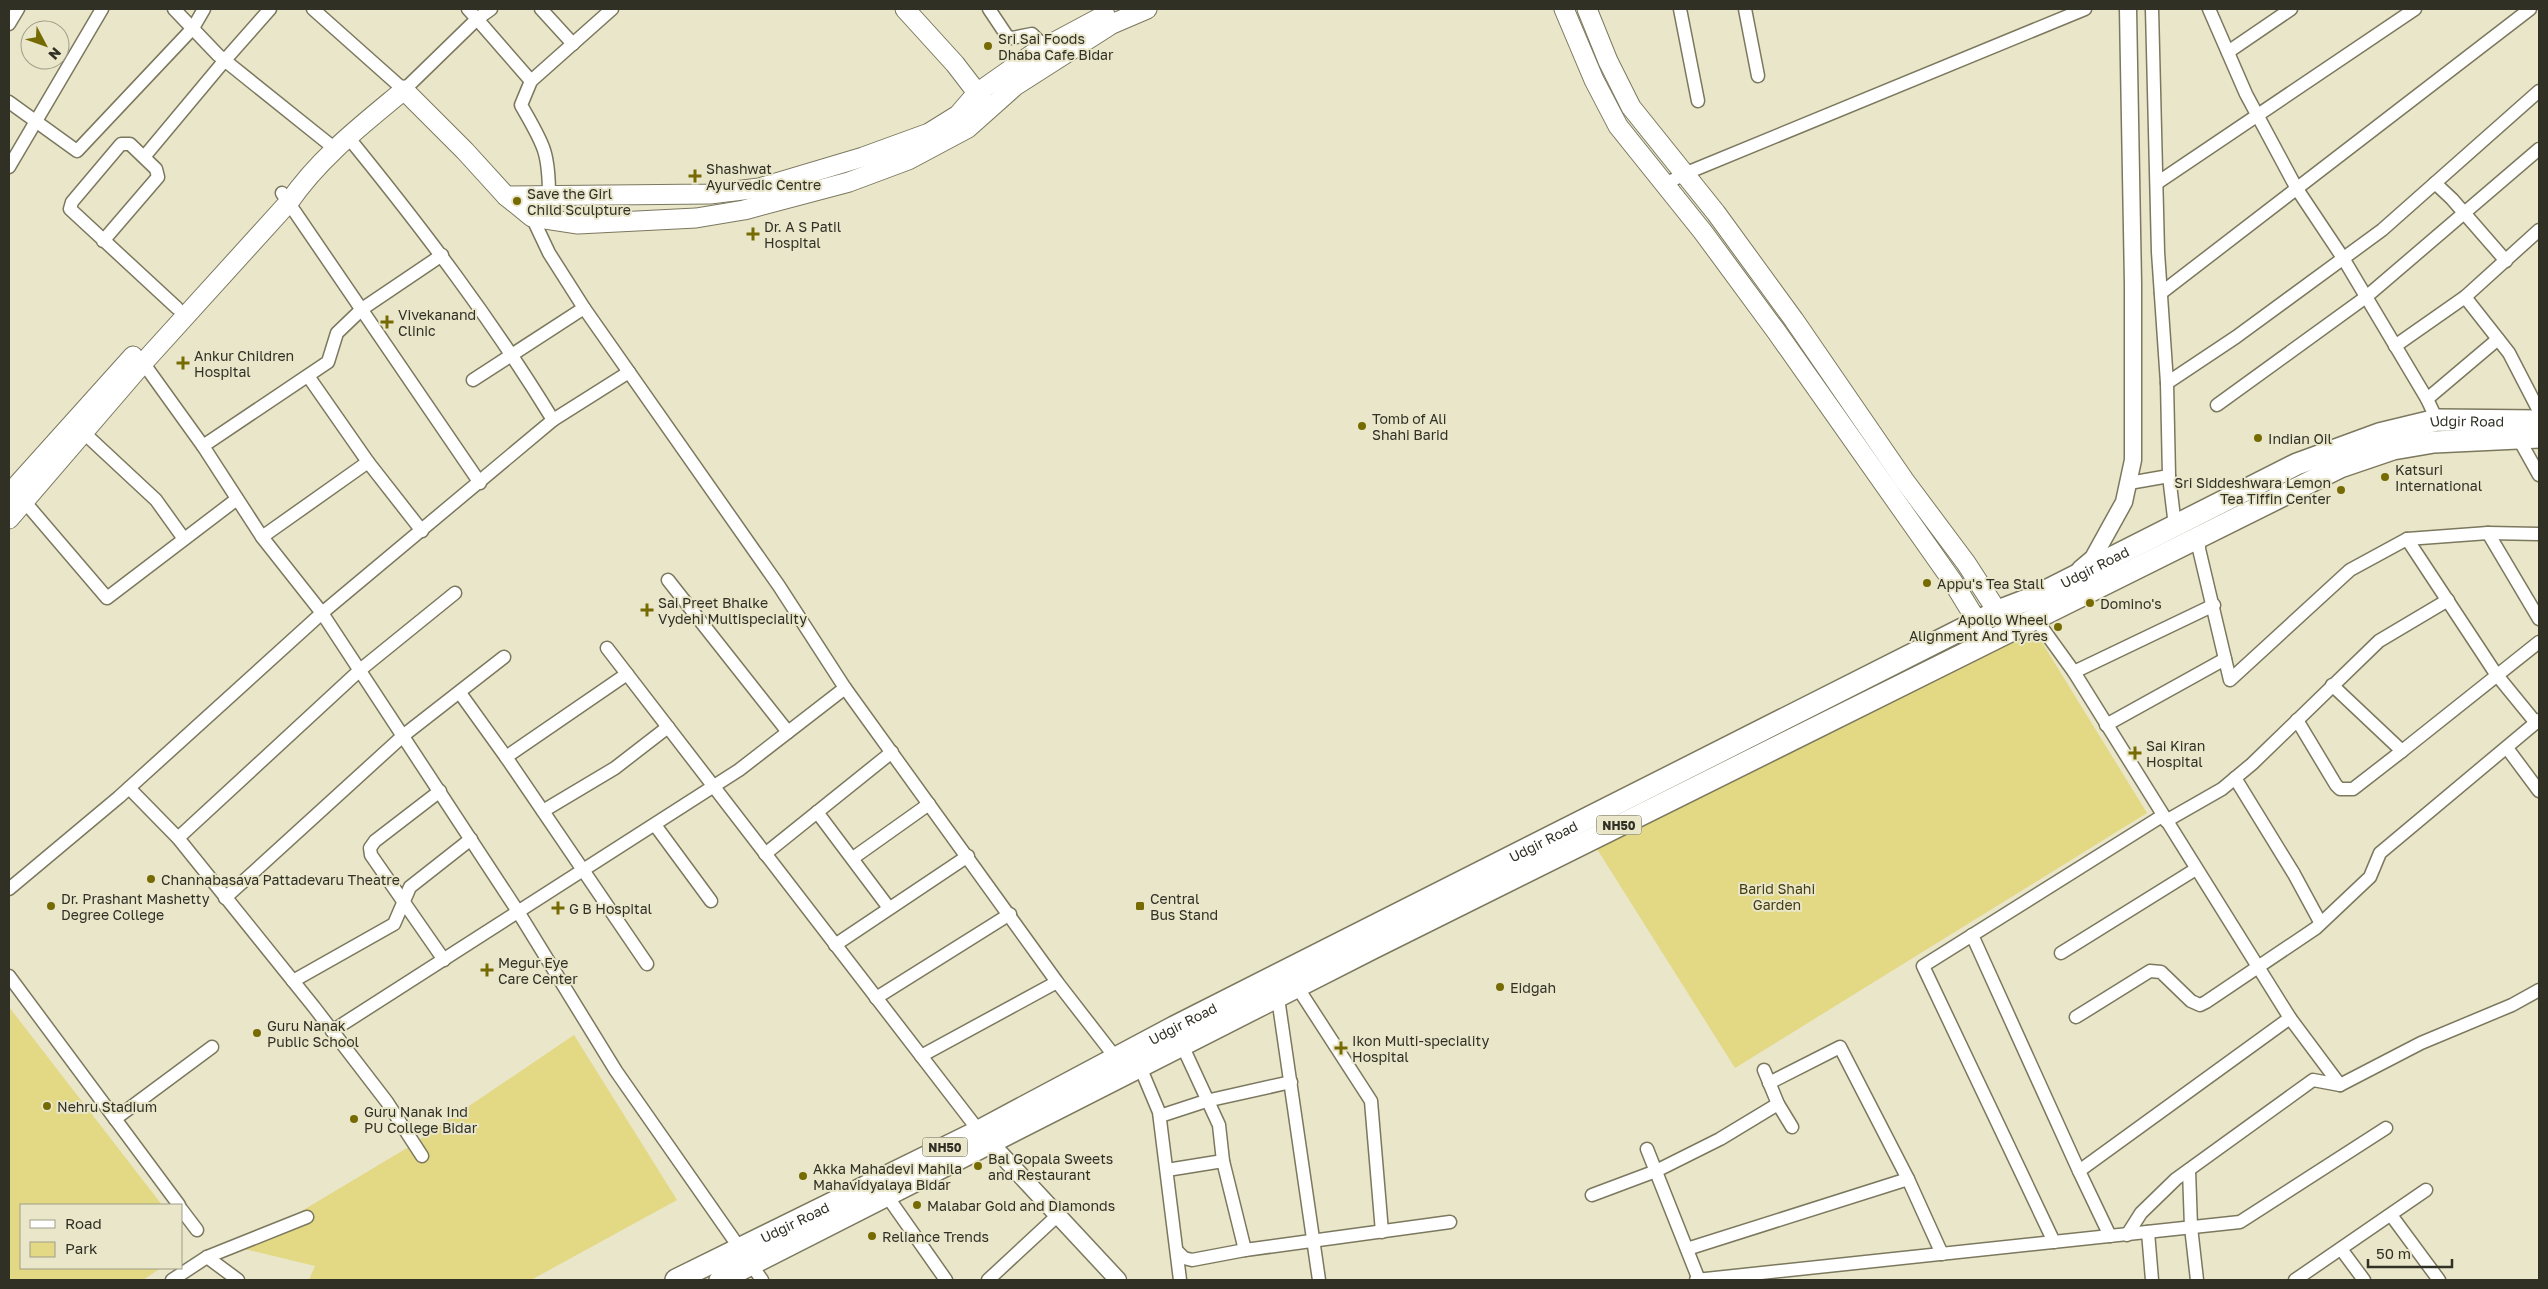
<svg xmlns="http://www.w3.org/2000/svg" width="2548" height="1289" font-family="'Golos Text',sans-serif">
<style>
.green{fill:#e3d883}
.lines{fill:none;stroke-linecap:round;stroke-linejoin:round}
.minor-casing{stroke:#7b785e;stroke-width:15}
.tertiary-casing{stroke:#7b785e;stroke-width:19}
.secondary-casing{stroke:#7b785e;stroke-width:21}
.trunk-casing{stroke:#7b785e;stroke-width:24}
.minor{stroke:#fff;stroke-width:12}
.tertiary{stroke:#fff;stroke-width:16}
.secondary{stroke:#fff;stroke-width:19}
.trunk{stroke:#fff;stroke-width:21}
.poi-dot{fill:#766a02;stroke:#e9e6ca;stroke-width:2}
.labels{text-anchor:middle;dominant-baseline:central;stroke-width:4;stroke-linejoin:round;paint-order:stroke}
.shield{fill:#e9e6ca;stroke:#686756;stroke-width:1}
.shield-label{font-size:12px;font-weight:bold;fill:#313025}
.poi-label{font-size:14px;fill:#313025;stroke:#e9e6ca;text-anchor:start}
.street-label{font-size:14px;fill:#313025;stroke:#e9e6ca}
.park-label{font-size:14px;fill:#433d10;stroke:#e9e6ca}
</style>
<rect width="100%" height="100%" fill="#e9e6ca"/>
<g class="green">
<polygon points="2030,623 2147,813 1735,1068 1597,849"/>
<polygon points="9,1007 162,1205 21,1205 21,1268 161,1268 143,1280 9,1280"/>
<polygon points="574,1035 677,1200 531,1280 309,1280 315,1266 240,1248 407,1148"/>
</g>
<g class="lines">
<g class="minor-casing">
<g id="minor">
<polyline points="174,9 218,55 334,148"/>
<polyline points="313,9 404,90 477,19 468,9"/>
<polyline points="491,9 477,19 531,81"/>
<polyline points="541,9 573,44"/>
<polyline points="989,9 1007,36 1012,38 1032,34 1045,47"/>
<polyline points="1680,9 1698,101"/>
<polyline points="1745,9 1758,76"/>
<polyline points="2209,9 2246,94 2297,189 2343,258 2427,399 2437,420"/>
<polyline points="9,24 18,9"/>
<polyline points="2228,52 2291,9"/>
<polyline points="9,102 77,151 193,28 204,9"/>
<polyline points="144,157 225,60 270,9"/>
<polyline points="9,167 102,9"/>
<polyline points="2157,183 2415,9"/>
<polyline points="2435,183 2452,199 2506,261"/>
<polyline points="1664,185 1684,174 2085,9"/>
<polyline points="282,193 480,483"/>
<path d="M549,196C549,150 543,144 521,105L531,81L612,9"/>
<polyline points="532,217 549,253 584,308 779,586 845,688 1057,982 1119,1062"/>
<polyline points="103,241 158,177 156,169 130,144 121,144 72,202 70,209 177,308"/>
<polyline points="2161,293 2530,9"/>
<polyline points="2465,297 2509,353 2539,411"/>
<polyline points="2395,346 2465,297 2539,230"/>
<polyline points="139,357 203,446 262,537 322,613 517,910 616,1071 762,1280"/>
<polyline points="308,376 368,462"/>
<polyline points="473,380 584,308"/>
<polyline points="2167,383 2236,337 2382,230 2539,91"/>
<polyline points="2427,399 2498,339"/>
<polyline points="2217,405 2366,297 2539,149"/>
<polyline points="553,420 629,372"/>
<polyline points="83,432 156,500 184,539"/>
<polyline points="2516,434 2539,475"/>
<polyline points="203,446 328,362 337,333 362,309 442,255"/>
<polyline points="2169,476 2175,526"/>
<polyline points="2129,483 2169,476 2167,383 2158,252 2152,9"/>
<polyline points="24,501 107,598 237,499"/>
<polyline points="2488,533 2539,619"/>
<polyline points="2199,534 2199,549 2230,680 2350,570 2407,539 2488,533 2539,534"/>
<polyline points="262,537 368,462 422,531"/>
<polyline points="2407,539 2496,674 2536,723"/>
<polyline points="668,580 788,732"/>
<polyline points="2035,618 2074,672 2290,1018 2340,1085"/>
<polyline points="607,648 979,1131"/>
<polyline points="2074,672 2214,605"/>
<polyline points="2332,685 2402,751 2539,642"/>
<polyline points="460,693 506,757 647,964"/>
<polyline points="2297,720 2336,785 2340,789 2353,789 2402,751"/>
<polyline points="2106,725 2225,659"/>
<polyline points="2507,748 2539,791"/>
<polyline points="506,757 627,674"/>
<polyline points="2235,778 2294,874 2320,922"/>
<polyline points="129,788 178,838 314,1007 387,1102 422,1156"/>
<polyline points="440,791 375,841 370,848 371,855 444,960"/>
<polyline points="543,811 615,768 668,727"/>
<polyline points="817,812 889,908"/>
<polyline points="2166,821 2222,789 2252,764 2379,641 2448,600"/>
<polyline points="655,825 711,901"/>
<polyline points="178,838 360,670 455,593"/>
<polyline points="765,854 892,752"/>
<polyline points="853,858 929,804"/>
<path d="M9,889L119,797L322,613L553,420C492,320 422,228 348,137"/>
<polyline points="225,898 404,735 504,657"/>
<polyline points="1972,935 2079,1171 2290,1018"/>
<polyline points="835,945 968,856"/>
<polyline points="2061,953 2196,869"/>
<polyline points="9,976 179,1205"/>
<polyline points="293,981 394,924 410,887 471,839"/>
<polyline points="1294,982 1371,1101 1382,1232"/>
<polyline points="1277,991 1319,1280"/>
<polyline points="876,998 1010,914"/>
<polyline points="2076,1017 2150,971 2161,972 2191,1001 2200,1005 2206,1002 2316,928 2370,877 2380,853 2539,720"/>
<polyline points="332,1031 739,770 845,688"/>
<polyline points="1182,1045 1219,1125 1223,1161 1245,1250 1450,1222"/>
<polyline points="921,1056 1057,982"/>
<polyline points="1138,1062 1159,1112 1180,1280"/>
<polyline points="1764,1070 1778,1104 1792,1127"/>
<polyline points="1769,1083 1840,1047 1908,1179 1942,1254"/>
<polyline points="1160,1116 1206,1101 1291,1082"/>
<polyline points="115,1119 212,1047"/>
<polyline points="1647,1149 1699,1280"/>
<polyline points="1167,1170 1223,1161"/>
<polyline points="2189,1170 2191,1227 2197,1280"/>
<polyline points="2079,1171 2110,1236"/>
<polyline points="1592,1195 1656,1171 1720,1139 1778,1104"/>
<polyline points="887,1196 946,1280"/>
<polyline points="181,1209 197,1230"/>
<polyline points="2391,1215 2439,1280"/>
<polyline points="2148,1232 2152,1280"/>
<polyline points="2127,1235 2141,1213 2176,1179 2313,1080 2340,1085 2421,1043 2512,1005 2539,990"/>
<polyline points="2054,1242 1923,966 2162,816"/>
<polyline points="1687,1249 1908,1179"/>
<polyline points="2341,1249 2364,1280"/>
<polyline points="1178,1252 1184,1258 1192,1260 1245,1250"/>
<polyline points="207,1257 238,1280"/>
<polyline points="172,1280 207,1257 307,1217"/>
<polyline points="988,1280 1057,1216"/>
<polyline points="1696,1280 2240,1222 2386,1128"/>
<polyline points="2295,1280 2426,1190"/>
</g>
</g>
<g class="tertiary-casing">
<g id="tertiary">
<polyline points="2080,569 2093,558 2124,502 2133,460 2133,284 2128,9"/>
<polyline points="982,1134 1118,1280"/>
</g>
</g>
<g class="secondary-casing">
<g id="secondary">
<polyline points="905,9 955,64 985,103"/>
<polyline points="1564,9 1594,80 1618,126 1703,232 1776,331 1953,582 1989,641"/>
<polyline points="1587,9 1608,61 1631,107 1716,213 1794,320 1904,480 1966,563 2010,631"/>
<polyline points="506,196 710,194 759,188 863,157 929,133 958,115 977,93 1034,53 1105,15"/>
<polyline points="9,494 133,356"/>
<path d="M9,519L143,363L289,202C320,157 362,125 404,90L465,151L506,196L532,217L578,224L696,218L744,210L849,182L908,160L968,128L1015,86L1112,24L1147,9"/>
</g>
</g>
<g class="trunk-casing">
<g id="trunk">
<path id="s1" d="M676,1280L979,1131L1174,1027L1998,611L2032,598L2297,464L2379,434L2437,420L2539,421"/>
<polyline points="720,1280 1373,948 2340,467 2393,449 2434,442 2539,437"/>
</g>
</g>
<use href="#minor" class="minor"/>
<use href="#tertiary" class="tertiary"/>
<use href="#secondary" class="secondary"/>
<use href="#trunk" class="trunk"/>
</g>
<g class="poi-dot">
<circle cx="988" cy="46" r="5"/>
<path d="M692.5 168.5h5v5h5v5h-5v5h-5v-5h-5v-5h5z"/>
<circle cx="517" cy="201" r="5"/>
<path d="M750.5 226.5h5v5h5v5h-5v5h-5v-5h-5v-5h5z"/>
<path d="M384.5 314.5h5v5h5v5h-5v5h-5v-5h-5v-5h5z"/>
<path d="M180.5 355.5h5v5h5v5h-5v5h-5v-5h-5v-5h5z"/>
<circle cx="1362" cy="426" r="5"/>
<circle cx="2258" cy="438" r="5"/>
<circle cx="2385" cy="477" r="5"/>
<circle cx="2341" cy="490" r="5"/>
<circle cx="1927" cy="583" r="5"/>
<circle cx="2090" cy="603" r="5"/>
<path d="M644.5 602.5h5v5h5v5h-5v5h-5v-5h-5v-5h5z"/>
<circle cx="2058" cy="627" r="5"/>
<path d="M2132.5 745.5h5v5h5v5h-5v5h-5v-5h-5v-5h5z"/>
<circle cx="151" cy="879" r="5"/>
<circle cx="51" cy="906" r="5"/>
<rect x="1135" y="901" width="10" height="10" rx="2.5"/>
<path d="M555.5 900.5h5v5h5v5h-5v5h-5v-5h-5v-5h5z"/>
<path d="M484.5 962.5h5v5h5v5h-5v5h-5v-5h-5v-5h5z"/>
<circle cx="1500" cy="987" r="5"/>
<circle cx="257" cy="1033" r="5"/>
<path d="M1338.5 1040.5h5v5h5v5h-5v5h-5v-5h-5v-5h5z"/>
<circle cx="47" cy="1106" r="5"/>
<circle cx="354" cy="1119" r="5"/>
<circle cx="978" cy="1166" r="5"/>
<circle cx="803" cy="1176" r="5"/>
<circle cx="917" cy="1205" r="5"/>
<circle cx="872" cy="1236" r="5"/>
</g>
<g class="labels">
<g class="shield">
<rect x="1596.5" y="815.5" width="45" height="19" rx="4"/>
<rect x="922.5" y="1137.5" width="45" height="19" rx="4"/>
</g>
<g class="shield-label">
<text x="1619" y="825">NH50</text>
<text x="945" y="1147">NH50</text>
</g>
<g class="poi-label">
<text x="998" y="38">Sri Sai Foods<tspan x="998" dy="16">Dhaba Cafe Bidar</tspan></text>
<text x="706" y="168">Shashwat<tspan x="706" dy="16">Ayurvedic Centre</tspan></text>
<text x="527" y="193">Save the Girl<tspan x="527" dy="16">Child Sculpture</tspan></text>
<text x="764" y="226">Dr. A S Patil<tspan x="764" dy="16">Hospital</tspan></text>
<text x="398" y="314">Vivekanand<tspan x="398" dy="16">Clinic</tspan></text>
<text x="194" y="355">Ankur Children<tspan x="194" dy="16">Hospital</tspan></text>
<text x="1372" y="418">Tomb of Ali<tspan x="1372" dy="16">Shahi Barid</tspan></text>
<text x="2268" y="438">Indian Oil</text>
<text x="2395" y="469">Katsuri<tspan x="2395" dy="16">International</tspan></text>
<text x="2331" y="482" text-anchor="end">Sri Siddeshwara Lemon<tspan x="2331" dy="16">Tea Tiffin Center</tspan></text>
<text x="1937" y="583">Appu's Tea Stall</text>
<text x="658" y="602">Sai Preet Bhalke<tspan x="658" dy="16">Vydehi Multispeciality</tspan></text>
<text x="2100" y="603">Domino's</text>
<text x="2048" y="619" text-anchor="end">Apollo Wheel<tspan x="2048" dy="16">Alignment And Tyres</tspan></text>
<text x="2146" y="745">Sai Kiran<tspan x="2146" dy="16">Hospital</tspan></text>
<text x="161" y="879">Channabasava Pattadevaru Theatre</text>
<text x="61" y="898">Dr. Prashant Mashetty<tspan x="61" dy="16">Degree College</tspan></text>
<text x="1150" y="898">Central<tspan x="1150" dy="16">Bus Stand</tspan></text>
<text x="569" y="908">G B Hospital</text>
<text x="498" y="962">Megur Eye<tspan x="498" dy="16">Care Center</tspan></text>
<text x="1510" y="987">Eidgah</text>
<text x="267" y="1025">Guru Nanak<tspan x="267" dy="16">Public School</tspan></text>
<text x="1352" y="1040">Ikon Multi-speciality<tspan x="1352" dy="16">Hospital</tspan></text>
<text x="57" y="1106">Nehru Stadium</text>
<text x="364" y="1111">Guru Nanak Ind<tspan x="364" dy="16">PU College Bidar</tspan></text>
<text x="988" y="1158">Bal Gopala Sweets<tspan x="988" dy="16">and Restaurant</tspan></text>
<text x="813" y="1168">Akka Mahadevi Mahila<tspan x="813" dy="16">Mahavidyalaya Bidar</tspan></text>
<text x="927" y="1205">Malabar Gold and Diamonds</text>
<text x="882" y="1236">Reliance Trends</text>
</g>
<g class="street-label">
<text stroke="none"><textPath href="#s1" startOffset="1992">Udgir Road</textPath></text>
<text stroke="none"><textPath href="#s1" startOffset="1588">Udgir Road</textPath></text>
<text stroke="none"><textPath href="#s1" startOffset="972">Udgir Road</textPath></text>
<text stroke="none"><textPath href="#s1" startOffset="568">Udgir Road</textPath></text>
<text stroke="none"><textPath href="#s1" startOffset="132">Udgir Road</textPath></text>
</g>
<g class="park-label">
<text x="1777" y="888">Barid Shahi<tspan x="1777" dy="16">Garden</tspan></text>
</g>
</g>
<rect width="2548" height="1289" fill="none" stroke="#313025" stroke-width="20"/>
<rect x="20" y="1204" width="162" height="65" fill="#e9e6ca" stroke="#9f9d88"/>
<rect x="30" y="1220" width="25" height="8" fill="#ffffff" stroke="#9f9d88"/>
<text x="65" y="1229" font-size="15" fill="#313025">Road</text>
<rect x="30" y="1242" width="25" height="15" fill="#e3d883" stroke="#9f9d88"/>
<text x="65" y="1254" font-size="15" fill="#313025">Park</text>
<g transform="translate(45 45) rotate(131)"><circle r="24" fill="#e9e6ca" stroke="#9f9d88"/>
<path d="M0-4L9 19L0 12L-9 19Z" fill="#766a02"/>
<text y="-8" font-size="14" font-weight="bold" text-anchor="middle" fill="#313025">N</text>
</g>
<path d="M2368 1259v8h84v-8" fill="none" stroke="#313025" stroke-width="2.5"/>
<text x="2376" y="1259" font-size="15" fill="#313025" stroke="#e9e6ca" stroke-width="4" paint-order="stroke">50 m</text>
</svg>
